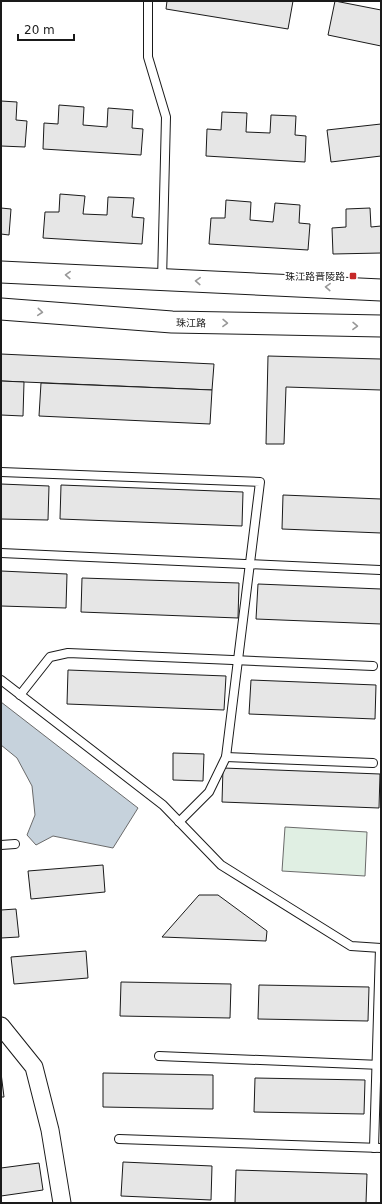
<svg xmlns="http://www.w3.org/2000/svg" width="382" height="1204" font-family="'DejaVu Sans','Noto Sans SC',sans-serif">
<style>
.green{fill:#e0efe3;stroke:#6a6a6a}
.water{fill:#c6d2dc;stroke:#6a6a6a}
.building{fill:#e6e6e6;stroke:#1a1a1a}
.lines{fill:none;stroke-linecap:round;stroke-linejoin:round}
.service-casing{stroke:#1a1a1a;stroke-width:10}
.minor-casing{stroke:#1a1a1a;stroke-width:19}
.tertiary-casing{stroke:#1a1a1a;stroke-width:23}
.service{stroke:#fff;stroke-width:8}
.minor{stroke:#fff;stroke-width:17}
.tertiary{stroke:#fff;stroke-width:21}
.oneway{stroke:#989898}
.poi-dot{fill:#c62828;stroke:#fff;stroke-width:1.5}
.labels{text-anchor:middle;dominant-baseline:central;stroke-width:3;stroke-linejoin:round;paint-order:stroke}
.poi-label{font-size:10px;fill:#1a1a1a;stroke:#fff;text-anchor:end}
.street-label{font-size:10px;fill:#1a1a1a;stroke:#fff}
</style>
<rect width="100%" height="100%" fill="#fff"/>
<polygon class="green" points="285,827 367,832 365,876 282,871"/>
<polygon class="water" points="1,702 138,808 113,848 53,836 36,845 27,835 35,815 32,786 17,758 1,745"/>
<g class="building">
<polygon points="167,1 293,1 288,29 166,9"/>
<polygon points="335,1 381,10 381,46 328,35"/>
<polygon points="1,101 17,102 16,120 27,121 25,147 1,146"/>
<polygon points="59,105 84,107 83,125 107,127 108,108 133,110 132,128 143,129 141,155 43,149 44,123 58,124"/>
<polygon points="222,112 247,113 246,132 270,133 271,115 296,116 295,135 306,136 305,162 206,156 207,129 221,130"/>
<polygon points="381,124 381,156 331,162 327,130"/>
<polygon points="60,194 85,196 83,214 107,215 108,197 134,198 132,217 144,218 142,244 43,238 45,212 59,212"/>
<polygon points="226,200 251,202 250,220 273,222 275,203 300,205 299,223 310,224 308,250 209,244 211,218 225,218"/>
<polygon points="1,208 11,209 9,235 1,234"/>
<polygon points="370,208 371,227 381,226 381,253 333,254 332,228 346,227 346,209"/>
<polygon points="1,354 214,364 212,390 1,381"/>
<polygon points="268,356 381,359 381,390 286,387 284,444 266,444"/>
<polygon points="1,381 24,382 23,416 1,415"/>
<polygon points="41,383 212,390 210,424 39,416"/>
<polygon points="1,484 49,486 48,520 1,519"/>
<polygon points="61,485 243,492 242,526 60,519"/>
<polygon points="283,495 381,499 381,533 282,529"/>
<polygon points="1,571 67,574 66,608 1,606"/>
<polygon points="82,578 239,583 238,618 81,612"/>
<polygon points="258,584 381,589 381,624 256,619"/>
<polygon points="68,670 226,676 224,710 67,704"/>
<polygon points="251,680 376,685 375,719 249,714"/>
<polygon points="173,753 204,754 203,781 173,780"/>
<polygon points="223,768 380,774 379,808 222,802"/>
<polygon points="103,865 105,892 31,899 28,871"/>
<polygon points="199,895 218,895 267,931 266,941 162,937"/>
<polygon points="16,909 19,937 1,938 1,910"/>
<polygon points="86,951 88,978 14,984 11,957"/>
<polygon points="121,982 231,984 230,1018 120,1016"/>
<polygon points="259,985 369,987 368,1021 258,1019"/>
<polygon points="1,1073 4,1097 1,1097"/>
<polygon points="103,1073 213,1075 213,1109 103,1107"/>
<polygon points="255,1078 365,1080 364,1114 254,1112"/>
<polygon points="123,1162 212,1166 211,1200 121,1196"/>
<polygon points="39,1163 43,1190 1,1196 1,1168"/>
<polygon points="236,1170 367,1174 366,1203 235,1203"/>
</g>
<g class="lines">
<g class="service-casing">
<g id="service">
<polyline points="148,1 148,57 166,117 162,280"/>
<polyline points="1,472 260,482 226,757 209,792 179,822"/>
<polyline points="1,553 380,570"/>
<polyline points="1,680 163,805 221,865 351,946 381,948"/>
<polyline points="20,695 50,657 68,653 373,666"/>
<polyline points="226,757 373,763"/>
<polyline points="1,845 15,844"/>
<polyline points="159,1056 381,1065"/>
<polyline points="119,1139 381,1148"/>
<polyline points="374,1148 380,948"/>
</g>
</g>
<g class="minor-casing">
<polyline id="minor" points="1,1026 34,1067 50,1130 62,1203"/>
</g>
<g class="tertiary-casing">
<g id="tertiary">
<polyline points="1,272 381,290"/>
<polyline points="1,309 172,322 381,326"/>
</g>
</g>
<use href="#service" class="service"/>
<use href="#minor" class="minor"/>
<use href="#tertiary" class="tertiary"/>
</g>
<defs><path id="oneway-chevron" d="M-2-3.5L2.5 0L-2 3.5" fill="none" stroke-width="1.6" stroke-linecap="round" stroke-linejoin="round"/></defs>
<g class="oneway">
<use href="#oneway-chevron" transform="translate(68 275) rotate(-177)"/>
<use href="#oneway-chevron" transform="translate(198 281) rotate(-177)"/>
<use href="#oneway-chevron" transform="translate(328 287) rotate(-177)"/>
<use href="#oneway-chevron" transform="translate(40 312) rotate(5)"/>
<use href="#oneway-chevron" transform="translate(225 323) rotate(1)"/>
<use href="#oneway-chevron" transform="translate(355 326) rotate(1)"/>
</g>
<rect class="poi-dot" x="349" y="272" width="8" height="8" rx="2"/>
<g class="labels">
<g class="poi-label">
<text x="345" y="276">珠江路晋陵路</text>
</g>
<g class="street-label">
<text transform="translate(191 323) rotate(1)">珠江路</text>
</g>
</g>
<rect width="382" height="1204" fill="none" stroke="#1a1a1a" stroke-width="4"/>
<path d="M18 34v6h56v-6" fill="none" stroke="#1a1a1a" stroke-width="2"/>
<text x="24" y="34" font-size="12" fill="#1a1a1a" stroke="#ffffff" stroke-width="3" paint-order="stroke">20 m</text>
</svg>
